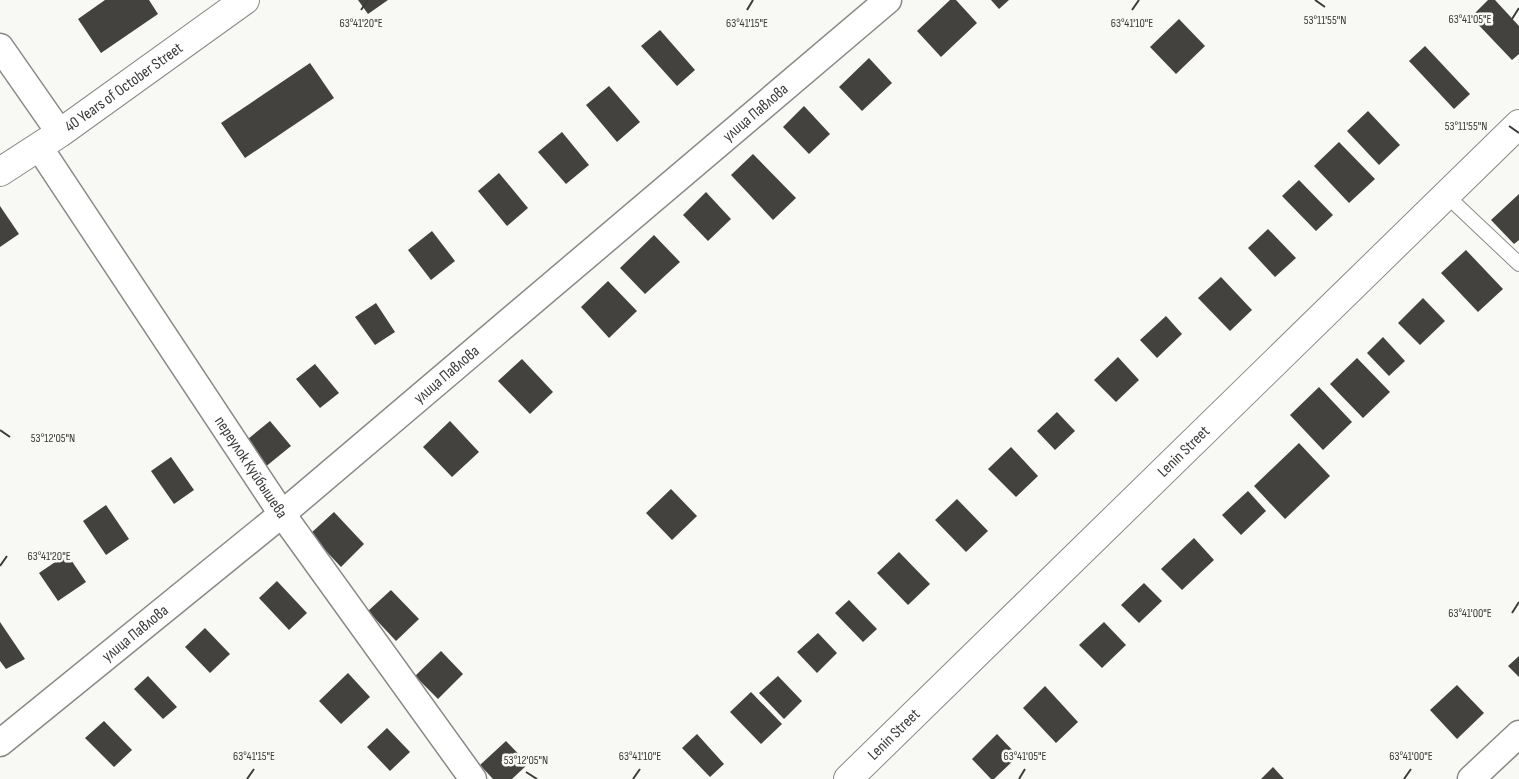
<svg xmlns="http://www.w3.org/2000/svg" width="1519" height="779" font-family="'Sofia Sans Condensed',sans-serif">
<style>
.building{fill:#43423f}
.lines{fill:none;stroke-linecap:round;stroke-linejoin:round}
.lane-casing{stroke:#8a8986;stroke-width:16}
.street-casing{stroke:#8a8986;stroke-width:29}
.secondary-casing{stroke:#8a8986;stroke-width:30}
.lane{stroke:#fff;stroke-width:14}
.street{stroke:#fff;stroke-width:26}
.secondary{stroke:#fff;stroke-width:28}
.ticks{fill:none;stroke:#3b3b39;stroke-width:2}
.labels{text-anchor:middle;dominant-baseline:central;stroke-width:5;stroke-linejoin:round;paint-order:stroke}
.street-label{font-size:16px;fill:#3b3b39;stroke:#f8f8f4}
.ticks-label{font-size:12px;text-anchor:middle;fill:#3b3b39;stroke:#f8f8f4;stroke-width:5;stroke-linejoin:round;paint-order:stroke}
</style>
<rect width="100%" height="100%" fill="#f8f8f4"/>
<g class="building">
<polygon points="105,0 149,0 158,14 101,53 78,19"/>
<polygon points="358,0 388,0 368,14"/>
<polygon points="950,0 956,0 977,23 941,57 917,31"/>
<polygon points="991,0 1009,0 999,9"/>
<polygon points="1488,0 1495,0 1519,26 1519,54 1512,60 1471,17"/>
<polygon points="1179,19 1205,46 1176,74 1150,47"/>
<polygon points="660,30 695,70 677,86 641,46"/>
<polygon points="1425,46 1470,94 1454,109 1409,61"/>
<polygon points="869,58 892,83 862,111 839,87"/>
<polygon points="310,63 334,98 245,158 221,123"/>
<polygon points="609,86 640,122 617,142 586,105"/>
<polygon points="804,106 830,134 809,154 783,127"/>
<polygon points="1368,111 1400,145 1379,165 1347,131"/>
<polygon points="562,132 589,165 566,184 538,152"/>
<polygon points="1339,142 1375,179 1349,203 1314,166"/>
<polygon points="753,154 796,198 773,220 731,175"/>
<polygon points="499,173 528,208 507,226 478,191"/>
<polygon points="1299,180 1333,215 1316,231 1282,196"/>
<polygon points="706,192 731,219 708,241 683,215"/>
<polygon points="1519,194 1519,240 1514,244 1491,220"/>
<polygon points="0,206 19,234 0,247"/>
<polygon points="1268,229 1296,258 1275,277 1248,248"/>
<polygon points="432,231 455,261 431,280 408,250"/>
<polygon points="654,235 680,262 645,294 620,268"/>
<polygon points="1466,250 1503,289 1478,312 1441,273"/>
<polygon points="1221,277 1252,310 1230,331 1198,298"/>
<polygon points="608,281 637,311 609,338 581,307"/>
<polygon points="1423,298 1445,321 1420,345 1398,323"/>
<polygon points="376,303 395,332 375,345 355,317"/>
<polygon points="1166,316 1182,334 1157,358 1140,340"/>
<polygon points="1383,337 1405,361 1389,376 1367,353"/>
<polygon points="1118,357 1139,380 1116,402 1094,380"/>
<polygon points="1357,358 1390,392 1363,418 1330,384"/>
<polygon points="522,359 553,392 530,414 498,381"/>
<polygon points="315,364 339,393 320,408 296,379"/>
<polygon points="1319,387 1352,422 1323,450 1290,415"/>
<polygon points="1057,412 1075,431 1055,450 1037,431"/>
<polygon points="270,421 291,446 264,468 243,443"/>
<polygon points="450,421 479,452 452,477 423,447"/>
<polygon points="1299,443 1330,476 1285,519 1254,486"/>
<polygon points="1011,447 1038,476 1016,497 988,469"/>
<polygon points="171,457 194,490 174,504 151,471"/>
<polygon points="671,489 697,516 672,540 646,513"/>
<polygon points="1248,491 1266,511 1241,535 1222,515"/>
<polygon points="957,499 988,531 966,552 935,520"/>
<polygon points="106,505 129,539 106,555 83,521"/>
<polygon points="334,512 364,544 341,567 310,534"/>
<polygon points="1194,538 1214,560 1182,590 1161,569"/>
<polygon points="899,552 930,584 908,605 877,573"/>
<polygon points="67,554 86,582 58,601 39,573"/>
<polygon points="277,581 307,613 289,630 259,598"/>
<polygon points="1144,583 1162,601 1139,623 1121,605"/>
<polygon points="391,590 419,619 396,641 368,611"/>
<polygon points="849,600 877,629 863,642 835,613"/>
<polygon points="0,622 25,659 6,669 0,661"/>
<polygon points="1104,622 1126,645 1102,668 1079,645"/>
<polygon points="205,628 230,654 210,673 185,647"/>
<polygon points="818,633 837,653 817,673 797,652"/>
<polygon points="441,651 463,674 438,699 415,676"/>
<polygon points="1519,656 1519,677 1508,666"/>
<polygon points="348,673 370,697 341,724 319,701"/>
<polygon points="148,676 177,707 163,719 134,689"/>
<polygon points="778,676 802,701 784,719 759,693"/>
<polygon points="1457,685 1484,713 1457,739 1430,710"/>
<polygon points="1045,686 1078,722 1056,743 1023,708"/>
<polygon points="751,692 782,724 761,744 730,712"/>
<polygon points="104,721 132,750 114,767 85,738"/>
<polygon points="387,728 410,752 390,771 367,747"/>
<polygon points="697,734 724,764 710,777 682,748"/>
<polygon points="997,734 1018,756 994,779 991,779 972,759"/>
<polygon points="506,741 528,764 512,779 493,779 480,765"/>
<polygon points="1273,767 1284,779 1261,779"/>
</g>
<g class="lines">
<g class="lane-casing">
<polyline id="lane" points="1446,195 1519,264"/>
</g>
<g class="street-casing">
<g id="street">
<polyline points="0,47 60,133"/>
<path id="s1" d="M39,147L282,514L473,779"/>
<path id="s2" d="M0,743L282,514L888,0"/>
<polyline points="1471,779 1519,734"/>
</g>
</g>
<g class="secondary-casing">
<g id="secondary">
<path id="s3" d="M0,172L60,133L245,0"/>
<path id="s4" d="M848,779L1519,124"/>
</g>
</g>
<use href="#lane" class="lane"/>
<use href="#street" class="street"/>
<use href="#secondary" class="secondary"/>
</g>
<path class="ticks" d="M1315,0L1325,7M361,10L368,0M747,10L753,0M1132,10L1139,0M1512,19L1519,8M1509,126L1519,133M0,430L10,437M0,566L7,556M1512,613L1519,602M526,772L537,779M247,779L254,769M633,779L640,769M1019,779L1025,769M1404,779L1411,769"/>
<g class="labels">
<g class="street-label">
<text stroke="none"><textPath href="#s3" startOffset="150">40 Years of October Street</textPath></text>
<text stroke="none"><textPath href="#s2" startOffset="984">улица Павлова</textPath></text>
<text stroke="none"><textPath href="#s2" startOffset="579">улица Павлова</textPath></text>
<text stroke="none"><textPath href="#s4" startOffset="469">Lenin Street</textPath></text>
<text stroke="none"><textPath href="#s1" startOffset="384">переулок Куйбышева</textPath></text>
<text stroke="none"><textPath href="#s2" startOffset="174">улица Павлова</textPath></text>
<text stroke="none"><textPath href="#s4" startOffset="64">Lenin Street</textPath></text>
</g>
</g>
<g class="ticks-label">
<text x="1470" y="23">63°41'05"E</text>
<text x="1325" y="24">53°11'55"N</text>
<text x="361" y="27">63°41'20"E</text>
<text x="747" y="27">63°41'15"E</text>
<text x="1132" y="27">63°41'10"E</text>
<text x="1466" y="130">53°11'55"N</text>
<text x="53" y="442">53°12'05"N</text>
<text x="49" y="560">63°41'20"E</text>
<text x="1470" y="617">63°41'00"E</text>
<text x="254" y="760">63°41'15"E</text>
<text x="640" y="760">63°41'10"E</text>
<text x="1025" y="760">63°41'05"E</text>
<text x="1411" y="760">63°41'00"E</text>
<text x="526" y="764">53°12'05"N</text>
</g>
</svg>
